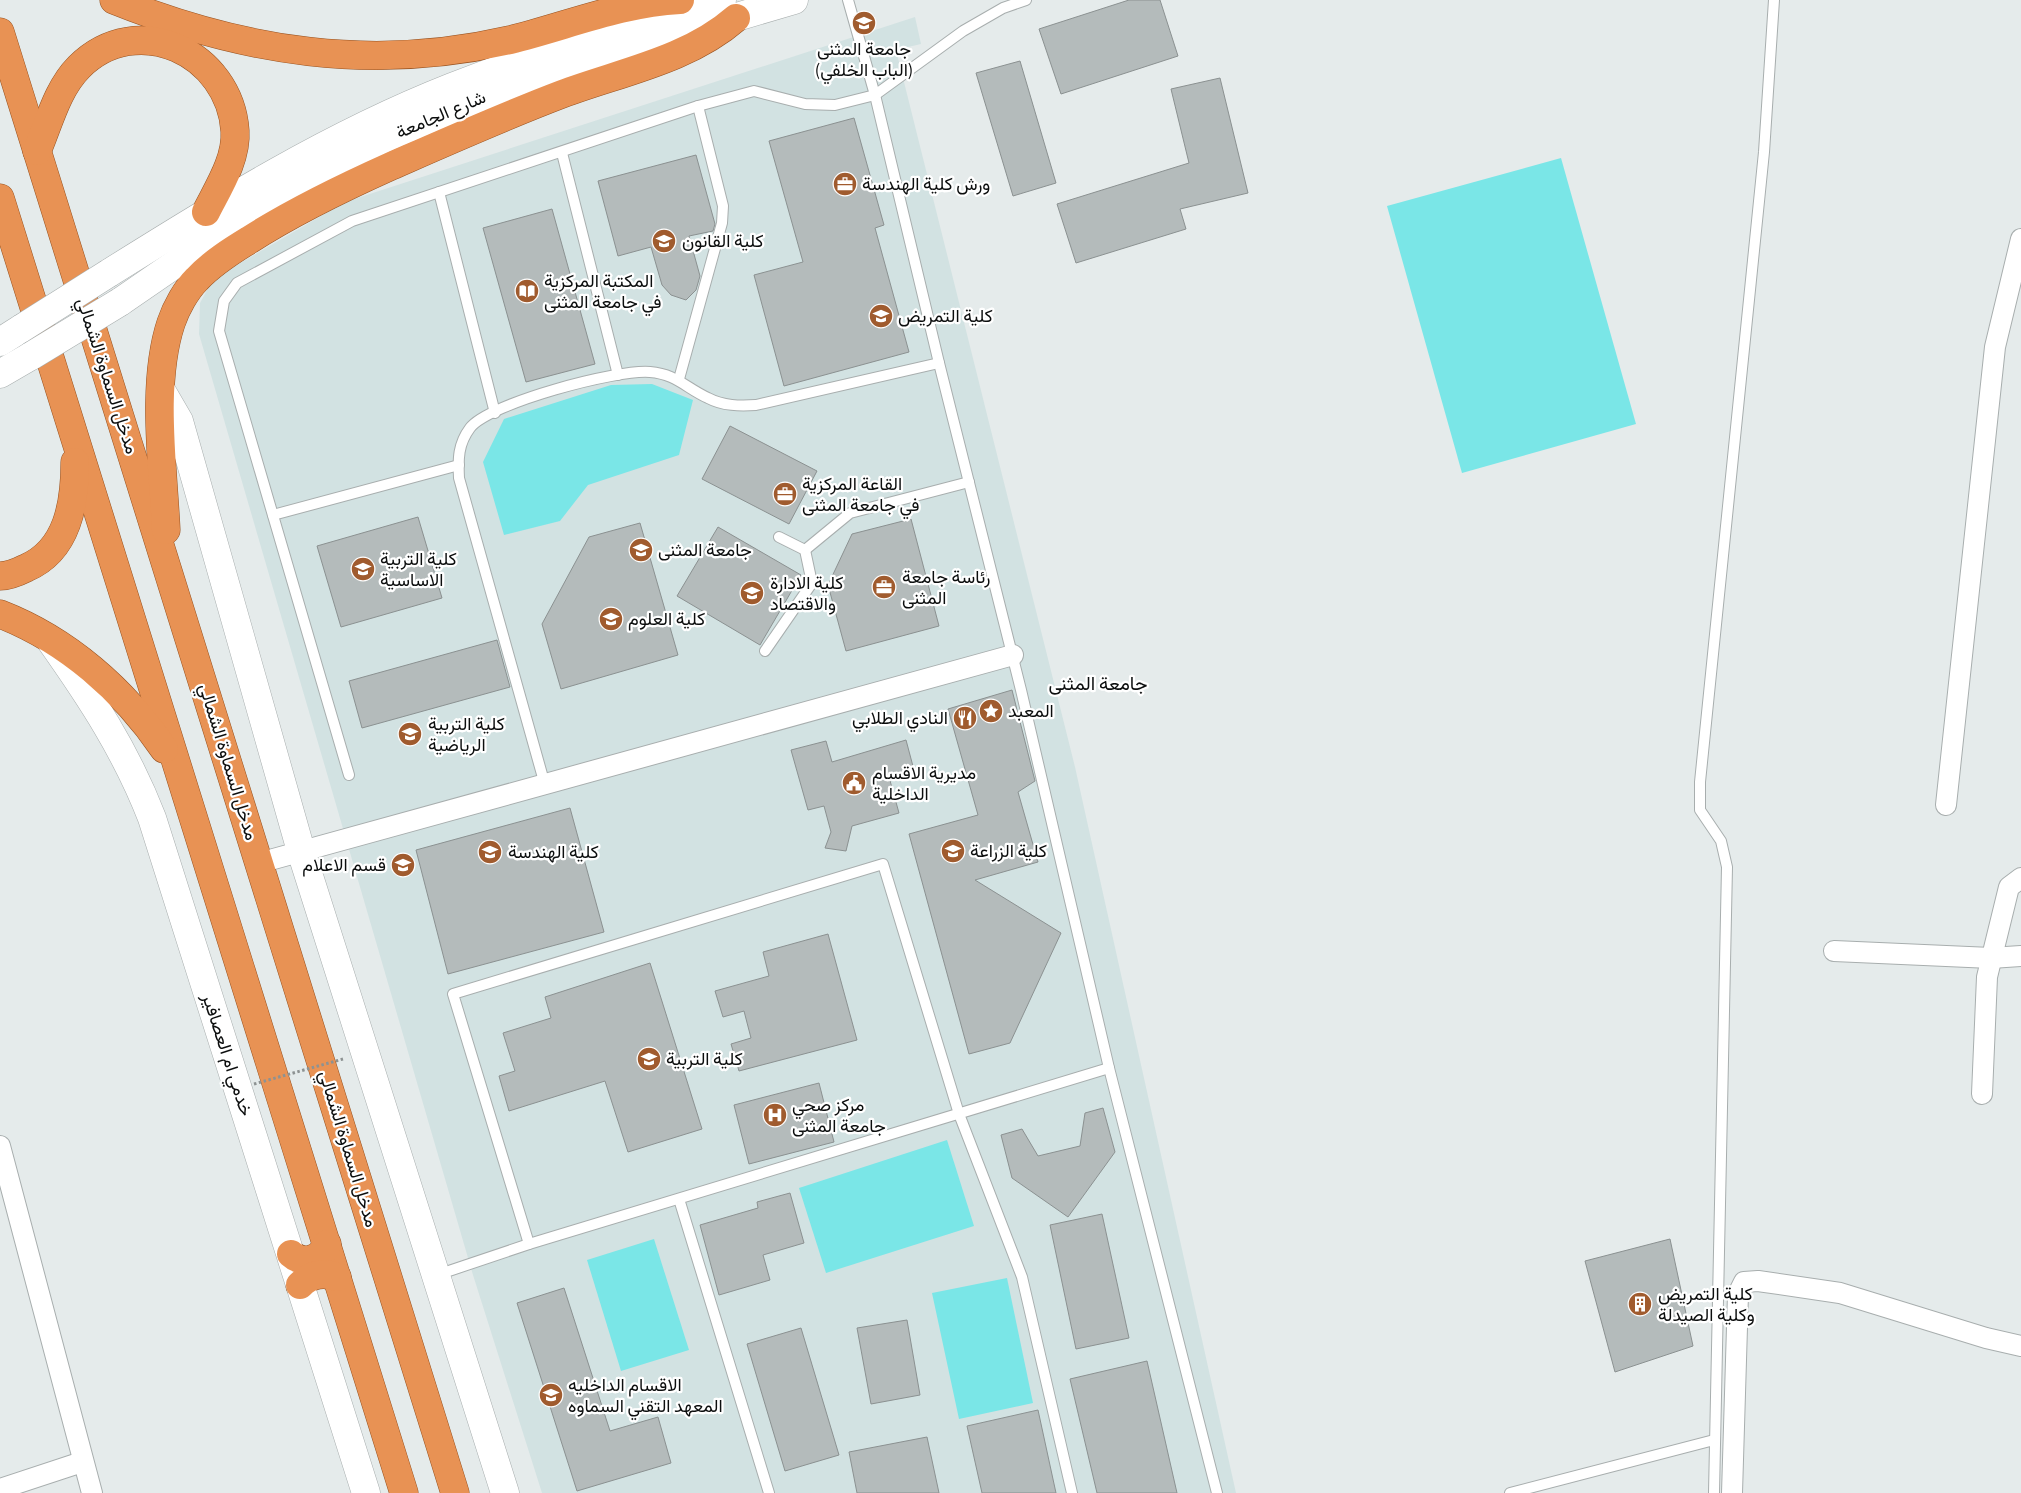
<svg xmlns="http://www.w3.org/2000/svg" width="2021" height="1493" font-family="'Source Sans 3',Vazirmatn,sans-serif">
<style>
.built{fill:#d2e2e2}
.green{fill:#7ae6e7}
.building{fill:#b4bbbb;stroke:#8b9191}
.lines{fill:none;stroke-linecap:round;stroke-linejoin:round}
.service-casing{stroke:#a8aeae;stroke-width:12}
.minor-casing{stroke:#a8aeae;stroke-width:22}
.secondary-casing{stroke:#a8aeae;stroke-width:29}
.trunk-casing{stroke:#975220;stroke-width:29}
.service{stroke:#fff;stroke-width:10}
.minor{stroke:#fff;stroke-width:20}
.secondary{stroke:#fff;stroke-width:28}
.trunk{stroke:#e89254;stroke-width:28}
.secondary-bridge-casing{stroke:#a8aeae;stroke-width:29;stroke-linecap:butt}
.path-bridge{stroke:#8d9292;stroke-width:3;stroke-dasharray:2.5 2.5;stroke-linecap:butt}
.secondary-bridge{stroke:#fff;stroke-width:28}
.labels{text-anchor:middle;dominant-baseline:central;stroke-width:4.5;stroke-linejoin:round;paint-order:stroke}
.poi-label{font-size:18px;fill:#0c0e0e;stroke:#fff;text-anchor:start}
.street-label{font-size:18px;fill:#0c0e0e;stroke:#fff}
.neighbourhood-label{font-size:19px;fill:#0c0e0e;stroke:#fff}
</style>
<rect width="100%" height="100%" fill="#e5ebeb"/>
<polygon class="built" points="915,17 921,44 908,47 909,54 898,58 1075,767 1236,1493 542,1493 473,1275 199,334 200,303 213,279 345,202"/>
<g class="green">
<polygon points="1561,158 1636,424 1462,473 1387,206"/>
<polygon points="652,384 693,400 679,455 588,485 560,521 504,535 483,462 504,419 611,385"/>
<polygon points="947,1140 974,1226 826,1273 799,1188"/>
<polygon points="654,1239 689,1350 621,1371 587,1260"/>
<polygon points="1007,1278 1033,1403 959,1419 932,1293"/>
</g>
<g class="building">
<polygon points="1129,0 1160,0 1178,56 1061,94 1039,29"/>
<polygon points="1020,61 1056,183 1013,196 976,73"/>
<polygon points="1220,78 1248,193 1180,209 1186,229 1076,263 1057,204 1189,163 1171,89"/>
<polygon points="854,118 884,225 875,228 909,352 784,386 754,275 803,262 769,141"/>
<polygon points="696,155 715,224 713,231 689,236 700,276 696,290 686,300 671,295 662,285 651,247 618,256 598,181"/>
<polygon points="552,209 595,364 526,382 483,228"/>
<polygon points="730,426 817,471 789,524 702,479"/>
<polygon points="418,517 442,598 341,627 317,546"/>
<polygon points="911,519 939,626 846,651 828,585 852,534"/>
<polygon points="640,523 678,655 561,689 542,624 589,537"/>
<polygon points="718,527 801,575 760,645 677,596"/>
<polygon points="497,640 510,687 362,728 349,681"/>
<polygon points="1012,690 1035,781 1018,792 1038,862 975,880 1061,933 1010,1043 969,1054 909,834 978,815 948,709"/>
<polygon points="906,740 914,770 889,777 899,813 852,826 846,851 825,848 831,832 824,806 808,810 791,750 826,741 832,762"/>
<polygon points="570,808 604,932 448,974 416,850"/>
<polygon points="828,934 857,1040 739,1071 731,1044 751,1038 744,1011 723,1017 715,991 769,976 763,952"/>
<polygon points="650,963 702,1129 628,1152 605,1081 509,1111 499,1076 515,1071 503,1033 551,1018 545,997"/>
<polygon points="819,1083 834,1142 749,1164 734,1105"/>
<polygon points="1103,1108 1115,1152 1068,1217 1012,1178 1001,1135 1022,1129 1038,1156 1080,1146 1085,1113"/>
<polygon points="790,1193 804,1243 763,1255 770,1280 719,1295 700,1225 758,1208 757,1202"/>
<polygon points="1102,1214 1129,1338 1076,1349 1050,1225"/>
<polygon points="1670,1239 1693,1346 1615,1372 1585,1261"/>
<polygon points="564,1288 610,1431 658,1417 671,1463 577,1491 517,1303"/>
<polygon points="907,1320 920,1395 871,1404 857,1328"/>
<polygon points="801,1328 839,1455 785,1471 747,1344"/>
<polygon points="1147,1361 1177,1493 1097,1493 1070,1379"/>
<polygon points="1038,1410 1056,1493 982,1493 967,1426"/>
<polygon points="927,1437 939,1493 857,1493 849,1452"/>
</g>
<g class="lines">
<g class="service-casing">
<g id="service">
<polyline points="848,0 875,95 939,363 1021,690 1109,1068 1217,1493"/>
<polyline points="562,153 618,375"/>
<polyline points="439,192 495,413"/>
<polyline points="679,379 722,223 723,206 698,106"/>
<polyline points="273,515 459,465"/>
<polyline points="805,550 850,513 969,482"/>
<polyline points="765,651 812,583 805,550 779,537"/>
<polyline points="349,775 219,331 224,301 237,283 352,221 698,106 754,91 805,104 835,105 875,95 963,31 1003,8 1026,0"/>
<path d="M545,785L459,478C458,459 458,444 470,428C489,403 618,369 650,372C676,374 686,388 708,398C723,406 740,406 756,405L939,363"/>
<polyline points="679,1199 769,1493"/>
<polyline points="529,1244 453,994 883,864 959,1114 1022,1277 1072,1493"/>
<polyline points="437,1275 529,1244 1109,1068"/>
<polyline points="1510,1493 1714,1440"/>
<polyline points="1714,1493 1727,867 1721,841 1700,810 1700,782 1764,152 1774,0"/>
</g>
</g>
<g class="minor-casing">
<g id="minor">
<polyline points="1946,805 1995,347 2021,239"/>
<polyline points="259,863 1013,655"/>
<polyline points="1834,951 1991,958 2021,956"/>
<polyline points="1982,1094 1987,977 2009,887 2021,878"/>
<polyline points="0,1146 92,1493"/>
<polyline points="0,1489 82,1462"/>
<polyline points="1732,1493 1738,1294 1744,1282 1758,1281 1840,1293 1986,1338 2021,1346"/>
</g>
</g>
<g class="secondary-casing">
<g id="secondary">
<path d="M109,273C219,204 330,135 452,87C540,53 631,26 722,0"/>
<polyline points="120,302 277,194 382,140 487,95 545,74 794,0"/>
<polyline points="0,342 22,328"/>
<polyline points="0,374 31,356"/>
<polyline points="161,390 179,421 301,851 505,1493"/>
<path d="M50,640C91,698 126,751 152,818L366,1493"/>
</g>
</g>
<g class="trunk-casing">
<g id="trunk">
<path d="M114,0C244,52 372,72 510,40C567,26 621,3 680,0"/>
<polyline points="0,32 455,1493"/>
<path d="M37,151C49,123 57,89 79,67C137,9 230,53 235,131C237,159 218,188 206,212"/>
<polyline points="0,198 404,1493"/>
<path d="M166,530C163,467 151,383 171,323C176,308 186,290 197,279C212,263 231,251 249,240C294,211 342,188 391,166C448,141 504,116 562,94C621,72 688,60 736,18"/>
<path d="M0,576C9,576 18,572 26,568C68,550 75,503 75,462"/>
<path d="M0,614C67,640 124,690 164,749"/>
<path d="M291,1254C303,1265 321,1260 327,1244"/>
<path d="M300,1285C311,1274 323,1272 337,1277"/>
</g>
</g>
<use href="#service" class="service"/>
<use href="#minor" class="minor"/>
<use href="#secondary" class="secondary"/>
<use href="#trunk" class="trunk"/>
<g class="secondary-bridge-casing">
<g id="secondary-bridge">
<polyline points="22,328 109,273"/>
<polyline points="31,356 120,302"/>
</g>
</g>
<polyline class="path-bridge" points="254,1084 343,1059"/>
<use href="#secondary-bridge" class="secondary-bridge"/>
</g>
<defs>
<g id="school-disc" transform="scale(1.25)"><circle r="9.5" fill="#a05b2e" stroke="#fff"/><path d="M0-5L7-2L0 1L-7-2ZM-4 1L0 2.5L4 1V4Q0 6-4 4Z" fill="#fff"/></g>
<g id="office-disc" transform="scale(1.25)"><circle r="9.5" fill="#a05b2e" stroke="#fff"/><path d="M-6-3h4V-5.5h4V-3h4V5H-6ZM-1-4.5V-3h2v-1.5ZM-6 0V1H6V0Z" fill="#fff"/></g>
<g id="university-disc" transform="scale(1.25)"><circle r="9.5" fill="#a05b2e" stroke="#fff"/><path d="M0-5L7-2L0 1L-7-2ZM-4 1L0 2.5L4 1V4Q0 6-4 4Z" fill="#fff"/></g>
<g id="library-disc" transform="scale(1.25)"><circle r="9.5" fill="#a05b2e" stroke="#fff"/><path d="M-6-4Q-3-5.5-.7-3.5V5Q-3 3-6 4ZM6-4Q3-5.5 .7-3.5V5Q3 3 6 4Z" fill="#fff"/></g>
<g id="sight-disc" transform="scale(1.25)"><circle r="9.5" fill="#a05b2e" stroke="#fff"/><path d="M0-6L1.8-2.2L6-1.7L2.9 1.2L3.7 5.4L0 3.3L-3.7 5.4L-2.9 1.2L-6-1.7L-1.8-2.2Z" fill="#fff"/></g>
<g id="restaurant-disc" transform="scale(1.25)"><circle r="9.5" fill="#a05b2e" stroke="#fff"/><path d="M-5-6h1v4h1v-4h1v4h1v-4h1v5L-1.5 .5V6h-2V.5L-5-1ZM5-6V6H3V1.5H1.5Q1.5-4 5-6Z" fill="#fff"/></g>
<g id="civic-disc" transform="scale(1.25)"><circle r="9.5" fill="#a05b2e" stroke="#fff"/><path d="M-.6-6.5H3V-4.5H.6V-3L4-1V1h2V6H-6V1h2V-1L-.6-3ZM-1.2 2.5V6h2.4V2.5Z" fill="#fff"/></g>
<g id="hospital-disc" transform="scale(1.25)"><circle r="9.5" fill="#a05b2e" stroke="#fff"/><path d="M-5-5h3v3.5h4V-5h3V5h-3V1.5h-4V5h-3Z" fill="#fff"/></g>
<g id="building-disc" transform="scale(1.25)"><circle r="9.5" fill="#a05b2e" stroke="#fff"/><path d="M-4-6H4V6H1V3H-1V6H-4ZM-2.5-4.3h1.7v1.8h-1.7ZM.8-4.3h1.7v1.8H.8ZM-2.5-1h1.7V.8h-1.7ZM.8-1h1.7V.8H.8Z" fill="#fff"/></g>
</defs>
<g fill-rule="evenodd">
<use href="#school-disc" x="864" y="23"/>
<use href="#office-disc" x="845" y="184"/>
<use href="#university-disc" x="664" y="241"/>
<use href="#library-disc" x="527" y="291"/>
<use href="#university-disc" x="881" y="316"/>
<use href="#office-disc" x="785" y="494"/>
<use href="#university-disc" x="641" y="550"/>
<use href="#university-disc" x="363" y="569"/>
<use href="#office-disc" x="884" y="587"/>
<use href="#university-disc" x="752" y="593"/>
<use href="#university-disc" x="611" y="619"/>
<use href="#sight-disc" x="991" y="711"/>
<use href="#restaurant-disc" x="965" y="718"/>
<use href="#university-disc" x="410" y="734"/>
<use href="#civic-disc" x="854" y="783"/>
<use href="#university-disc" x="953" y="851"/>
<use href="#university-disc" x="490" y="852"/>
<use href="#university-disc" x="403" y="865"/>
<use href="#university-disc" x="649" y="1059"/>
<use href="#hospital-disc" x="775" y="1115"/>
<use href="#building-disc" x="1640" y="1304"/>
<use href="#university-disc" x="551" y="1395"/>
</g>
<g class="labels">
<g class="poi-label">
<text x="864" y="49" text-anchor="middle">جامعة المثنى<tspan x="864" dy="21">(الباب الخلفي)</tspan></text>
<text x="862" y="184">ورش كلية الهندسة</text>
<text x="682" y="241">كلية القانون</text>
<text x="544" y="281">المكتبة المركزية<tspan x="544" dy="21">في جامعة المثنى</tspan></text>
<text x="898" y="316">كلية التمريض</text>
<text x="802" y="484">القاعة المركزية<tspan x="802" dy="21">في جامعة المثنى</tspan></text>
<text x="658" y="550">جامعة المثنى</text>
<text x="380" y="559">كلية التربية<tspan x="380" dy="21">الاساسية</tspan></text>
<text x="902" y="577">رئاسة جامعة<tspan x="902" dy="21">المثنى</tspan></text>
<text x="770" y="583">كلية الادارة<tspan x="770" dy="21">والاقتصاد</tspan></text>
<text x="628" y="619">كلية العلوم</text>
<text x="1008" y="711">المعبد</text>
<text x="948" y="718" text-anchor="end">النادي الطلابي</text>
<text x="428" y="724">كلية التربية<tspan x="428" dy="21">الرياضية</tspan></text>
<text x="872" y="773">مديرية الاقسام<tspan x="872" dy="21">الداخلية</tspan></text>
<text x="970" y="851">كلية الزراعة</text>
<text x="508" y="852">كلية الهندسة</text>
<text x="386" y="865" text-anchor="end">قسم الاعلام</text>
<text x="666" y="1059">كلية التربية</text>
<text x="792" y="1105">مركز صحي<tspan x="792" dy="21">جامعة المثنى</tspan></text>
<text x="1658" y="1294">كلية التمريض<tspan x="1658" dy="21">وكلية الصيدلة</tspan></text>
<text x="568" y="1385">الاقسام الداخليه<tspan x="568" dy="21">المعهد التقني السماوه</tspan></text>
</g>
<g class="street-label">
<text transform="translate(441 115) rotate(-23)">شارع الجامعة</text>
<text transform="translate(107 376) rotate(72)">مدخل السماوة الشمالي</text>
<text transform="translate(228 762) rotate(73)">مدخل السماوة الشمالي</text>
<text transform="translate(227 1055) rotate(72)">خدمي ام العصافير</text>
<text transform="translate(348 1149) rotate(73)">مدخل السماوة الشمالي</text>
</g>
<g class="neighbourhood-label">
<text x="1098" y="684">جامعة المثنى</text>
</g>
</g>
</svg>
